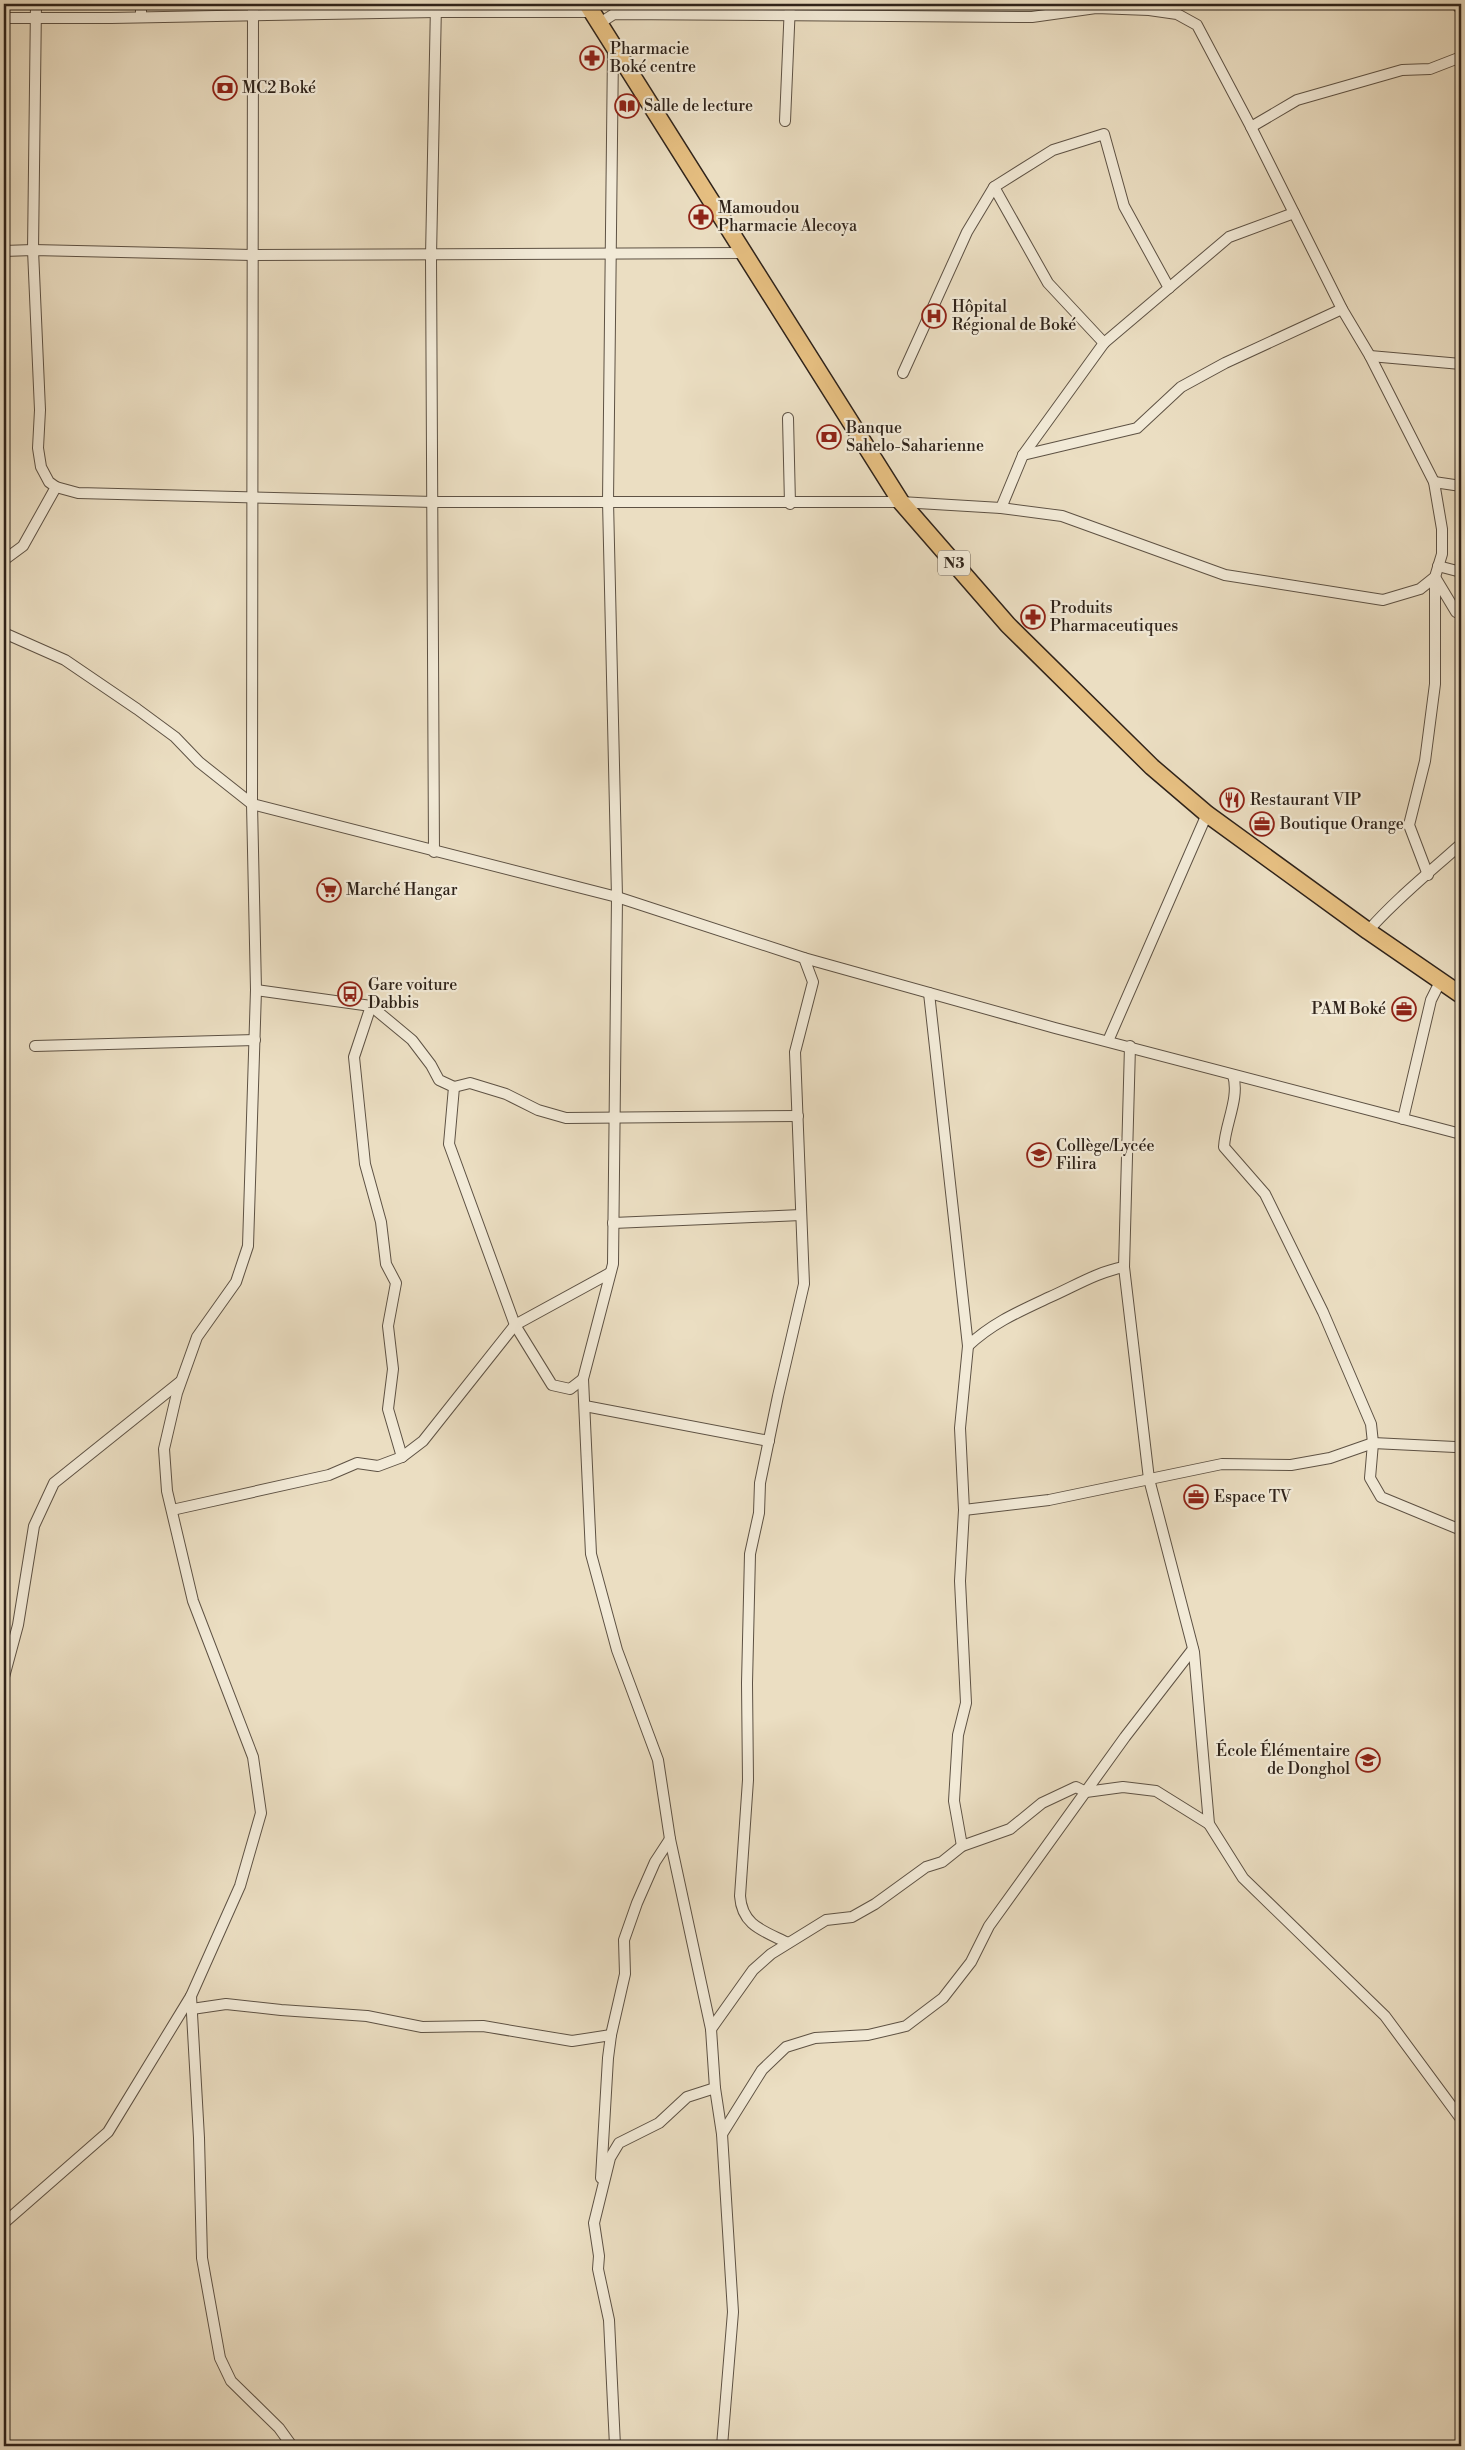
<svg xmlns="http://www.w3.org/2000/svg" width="1465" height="2450" font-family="'Libre Bodoni',serif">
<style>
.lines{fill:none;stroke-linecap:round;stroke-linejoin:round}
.minor-casing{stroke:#5e5244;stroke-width:12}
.trunk-casing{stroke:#2f231a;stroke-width:19}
.minor{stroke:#f2ead7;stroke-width:10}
.trunk{stroke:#e6bf81;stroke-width:16}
.labels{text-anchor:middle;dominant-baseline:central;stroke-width:4.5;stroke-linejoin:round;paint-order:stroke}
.shield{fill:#f2ead7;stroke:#6a5f53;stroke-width:1}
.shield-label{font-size:15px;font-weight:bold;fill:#2f231a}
.poi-label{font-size:16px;fill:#2f231a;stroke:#f2ead7;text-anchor:start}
</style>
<rect width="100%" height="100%" fill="#ebdec2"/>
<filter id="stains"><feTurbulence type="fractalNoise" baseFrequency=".004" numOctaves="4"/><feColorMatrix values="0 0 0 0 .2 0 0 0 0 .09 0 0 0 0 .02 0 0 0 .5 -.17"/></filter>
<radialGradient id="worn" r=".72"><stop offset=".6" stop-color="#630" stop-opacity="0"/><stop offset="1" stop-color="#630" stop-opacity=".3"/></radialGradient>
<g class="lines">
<g class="minor-casing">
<g id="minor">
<polyline points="141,4 141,17"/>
<polyline points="1456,4 1461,10"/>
<polyline points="4,18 111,18 436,12 592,12"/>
<polyline points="613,49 608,501 617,897 613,1264 583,1379 591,1554 617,1650 658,1760 670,1839 711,2029 715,2088 722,2134 733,2312 722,2446"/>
<polyline points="785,121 790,4"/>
<polyline points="1251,127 1297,100 1402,70 1430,69 1461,57"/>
<polyline points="994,187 1048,283 1104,343"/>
<polyline points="4,251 33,250 252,255 744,253"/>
<polyline points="1370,356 1461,364"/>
<polyline points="903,373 967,232 994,187 1053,150 1104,134 1124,206 1169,288"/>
<polyline points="788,418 790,504"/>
<polyline points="1023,455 1137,428 1181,387 1225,363 1342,309"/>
<polyline points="1434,482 1461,486"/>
<polyline points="56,487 78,493 434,502 901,502 1001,508 1062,516 1225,575 1383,600 1420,589 1435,577 1442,554 1442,529 1434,482 1370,356 1342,309 1251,127 1197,25 1177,14 1149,10 1096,8 1032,17 614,14 600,23"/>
<polyline points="1001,508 1023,455 1104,343 1229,237 1294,213"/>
<polyline points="4,560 23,546 56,487 49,482 41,467 38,448 40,410 33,250 36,4"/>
<polyline points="1438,566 1461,572"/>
<polyline points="1435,577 1456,612 1461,614"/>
<polyline points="4,633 65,660 137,709 175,737 199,762 252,804 617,897 804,958 1055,1028 1461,1134"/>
<polyline points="434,852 431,256 436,4"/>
<polyline points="1428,875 1409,825 1425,761 1435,684 1435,577"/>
<path d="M1368,931C1396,899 1430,872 1461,844"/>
<polyline points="256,990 371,1006 412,1040 431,1065 439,1080 454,1087 449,1144 515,1325 552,1385 570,1389 583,1379"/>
<path d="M929,993L968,1346C992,1323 1020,1311 1050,1297C1075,1286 1097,1272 1124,1267"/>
<polyline points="371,1006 354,1057 365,1164 381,1222 386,1264 396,1283 388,1326 393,1369 388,1409 402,1457"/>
<polyline points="1108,1041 1207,814"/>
<polyline points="35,1046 255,1040"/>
<polyline points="1130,1046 1124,1267 1149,1479 1194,1652 1209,1824 1243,1878 1385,2016 1461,2119"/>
<path d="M1233,1075C1240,1098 1225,1124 1224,1147L1265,1194L1323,1312L1371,1424L1373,1443L1370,1478L1381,1497L1461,1530"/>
<polyline points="454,1087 470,1083 506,1094 538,1110 566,1118 798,1116"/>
<polyline points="1403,1119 1431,1000 1440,982"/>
<polyline points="613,1223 801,1215"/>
<polyline points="585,1406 769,1441"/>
<polyline points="172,1510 329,1475 357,1463 378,1466 402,1457 423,1441 515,1325 610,1273"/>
<polyline points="964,1510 1049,1500 1222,1464 1291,1465 1330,1458 1373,1443 1455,1447"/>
<polyline points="4,1677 18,1625 34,1526 54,1483 180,1382"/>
<polyline points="962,1846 954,1801 958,1735 966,1703 960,1581 964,1510 960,1428 968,1346"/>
<path d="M788,1943C764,1931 742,1926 740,1896L748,1780L747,1683L750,1554L759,1513L760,1483L778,1396L804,1284L795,1052L813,982L804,958"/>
<polyline points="191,1996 199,2138 202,2258 220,2358 231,2381 279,2428 292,2446"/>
<polyline points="192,2009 226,2004 281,2010 367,2016 422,2027 483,2026 572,2041 611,2035"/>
<polyline points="711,2029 753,1970 771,1954 826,1920 852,1917 875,1904 926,1867 942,1862 962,1846 1010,1829 1042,1803 1076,1787 1086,1792 1123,1787 1156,1791 1209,1824"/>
<polyline points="722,2134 762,2070 786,2047 815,2038 868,2035 906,2026 943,1998 971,1962 989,1926 1125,1737 1193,1649"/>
<polyline points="601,2178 608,2058 611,2035 625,1974 624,1940 637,1903 655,1862 670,1839"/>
<polyline points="4,2223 108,2132 191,1996 240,1886 261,1813 253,1757 193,1601 167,1491 164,1449 177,1393 197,1337 236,1282 248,1246 256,990 252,804 253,4"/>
<polyline points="615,2446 609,2320 598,2269 599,2256 594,2223 610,2158 619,2143 659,2123 687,2097 715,2088"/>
</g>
</g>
<g class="trunk-casing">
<polyline id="trunk" points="587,4 901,502 1008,625 1152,767 1207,814 1368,931 1461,995"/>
</g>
<use href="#minor" class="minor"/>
<use href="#trunk" class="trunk"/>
</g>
<defs>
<g id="pharmacy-ring" transform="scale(1.25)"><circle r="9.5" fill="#f2ead7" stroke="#8f2418" stroke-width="1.5"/><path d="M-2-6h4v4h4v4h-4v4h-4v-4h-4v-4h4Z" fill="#8f2418"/></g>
<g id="bank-ring" transform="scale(1.25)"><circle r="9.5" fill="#f2ead7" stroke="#8f2418" stroke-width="1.5"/><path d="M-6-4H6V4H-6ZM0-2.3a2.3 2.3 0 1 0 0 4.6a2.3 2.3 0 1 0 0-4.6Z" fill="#8f2418"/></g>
<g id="library-ring" transform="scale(1.25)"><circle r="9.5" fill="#f2ead7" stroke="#8f2418" stroke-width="1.5"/><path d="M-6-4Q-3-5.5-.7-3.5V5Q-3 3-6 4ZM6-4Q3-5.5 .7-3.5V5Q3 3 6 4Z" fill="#8f2418"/></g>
<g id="hospital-ring" transform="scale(1.25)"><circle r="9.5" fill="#f2ead7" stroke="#8f2418" stroke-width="1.5"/><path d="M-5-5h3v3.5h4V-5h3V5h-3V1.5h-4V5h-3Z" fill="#8f2418"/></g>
<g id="restaurant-ring" transform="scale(1.25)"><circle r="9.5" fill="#f2ead7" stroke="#8f2418" stroke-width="1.5"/><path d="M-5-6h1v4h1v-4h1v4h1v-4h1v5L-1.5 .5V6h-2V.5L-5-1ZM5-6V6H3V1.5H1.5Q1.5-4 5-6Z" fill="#8f2418"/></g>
<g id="office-ring" transform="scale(1.25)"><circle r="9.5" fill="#f2ead7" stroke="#8f2418" stroke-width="1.5"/><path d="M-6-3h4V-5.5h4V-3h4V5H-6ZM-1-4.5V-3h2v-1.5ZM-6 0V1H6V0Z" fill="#8f2418"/></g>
<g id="supermarket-ring" transform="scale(1.25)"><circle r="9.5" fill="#f2ead7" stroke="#8f2418" stroke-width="1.5"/><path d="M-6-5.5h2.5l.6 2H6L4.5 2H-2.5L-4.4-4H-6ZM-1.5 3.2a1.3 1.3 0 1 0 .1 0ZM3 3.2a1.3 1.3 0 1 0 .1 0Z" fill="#8f2418"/></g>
<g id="bus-ring" transform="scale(1.25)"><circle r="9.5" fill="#f2ead7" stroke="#8f2418" stroke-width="1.5"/><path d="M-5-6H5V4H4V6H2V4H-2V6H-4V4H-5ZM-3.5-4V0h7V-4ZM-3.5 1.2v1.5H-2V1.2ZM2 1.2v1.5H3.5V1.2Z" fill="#8f2418"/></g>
<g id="school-ring" transform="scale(1.25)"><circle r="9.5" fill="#f2ead7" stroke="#8f2418" stroke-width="1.5"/><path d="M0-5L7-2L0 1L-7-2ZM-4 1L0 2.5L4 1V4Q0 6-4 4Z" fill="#8f2418"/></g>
</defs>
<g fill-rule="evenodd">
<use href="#pharmacy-ring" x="592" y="58"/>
<use href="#bank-ring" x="225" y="88"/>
<use href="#library-ring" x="627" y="106"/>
<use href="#pharmacy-ring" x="701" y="217"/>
<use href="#hospital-ring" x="934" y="316"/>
<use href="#bank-ring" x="829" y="437"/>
<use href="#pharmacy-ring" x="1033" y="617"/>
<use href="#restaurant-ring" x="1232" y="800"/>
<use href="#office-ring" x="1262" y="824"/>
<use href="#supermarket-ring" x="329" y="890"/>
<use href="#bus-ring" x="350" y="994"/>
<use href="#office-ring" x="1404" y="1009"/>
<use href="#school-ring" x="1039" y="1155"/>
<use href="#office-ring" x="1196" y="1497"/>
<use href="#school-ring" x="1368" y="1760"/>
</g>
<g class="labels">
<rect class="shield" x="938" y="550.5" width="32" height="25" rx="4"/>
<g class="shield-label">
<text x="954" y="563">N3</text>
</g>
<g class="poi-label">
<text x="610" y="49">Pharmacie<tspan x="610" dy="18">Boké centre</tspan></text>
<text x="242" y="88">MC2 Boké</text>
<text x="644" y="106">Salle de lecture</text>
<text x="718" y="208">Mamoudou<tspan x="718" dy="18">Pharmacie Alecoya</tspan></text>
<text x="952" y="307">Hôpital<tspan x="952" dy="18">Régional de Boké</tspan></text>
<text x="846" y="428">Banque<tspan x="846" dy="18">Sahelo-Saharienne</tspan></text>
<text x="1050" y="608">Produits<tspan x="1050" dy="18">Pharmaceutiques</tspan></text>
<text x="1250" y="800">Restaurant VIP</text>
<text x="1280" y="824">Boutique Orange</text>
<text x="346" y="890">Marché Hangar</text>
<text x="368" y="985">Gare voiture<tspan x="368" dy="18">Dabbis</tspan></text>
<text x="1386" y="1009" text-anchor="end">PAM Boké</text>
<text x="1056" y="1146">Collège/Lycée<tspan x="1056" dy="18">Filira</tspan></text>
<text x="1214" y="1497">Espace TV</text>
<text x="1350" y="1751" text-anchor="end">École Élémentaire<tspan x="1350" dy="18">de Donghol</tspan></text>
</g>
</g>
<rect width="1465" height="2450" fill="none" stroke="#ebdec2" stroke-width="20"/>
<rect x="5" y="5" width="1455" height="2440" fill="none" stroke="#2f231a" stroke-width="2.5"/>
<rect x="10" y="10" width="1445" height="2430" fill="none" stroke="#2f231a"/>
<rect width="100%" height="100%" filter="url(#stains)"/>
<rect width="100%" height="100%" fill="url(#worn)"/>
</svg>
